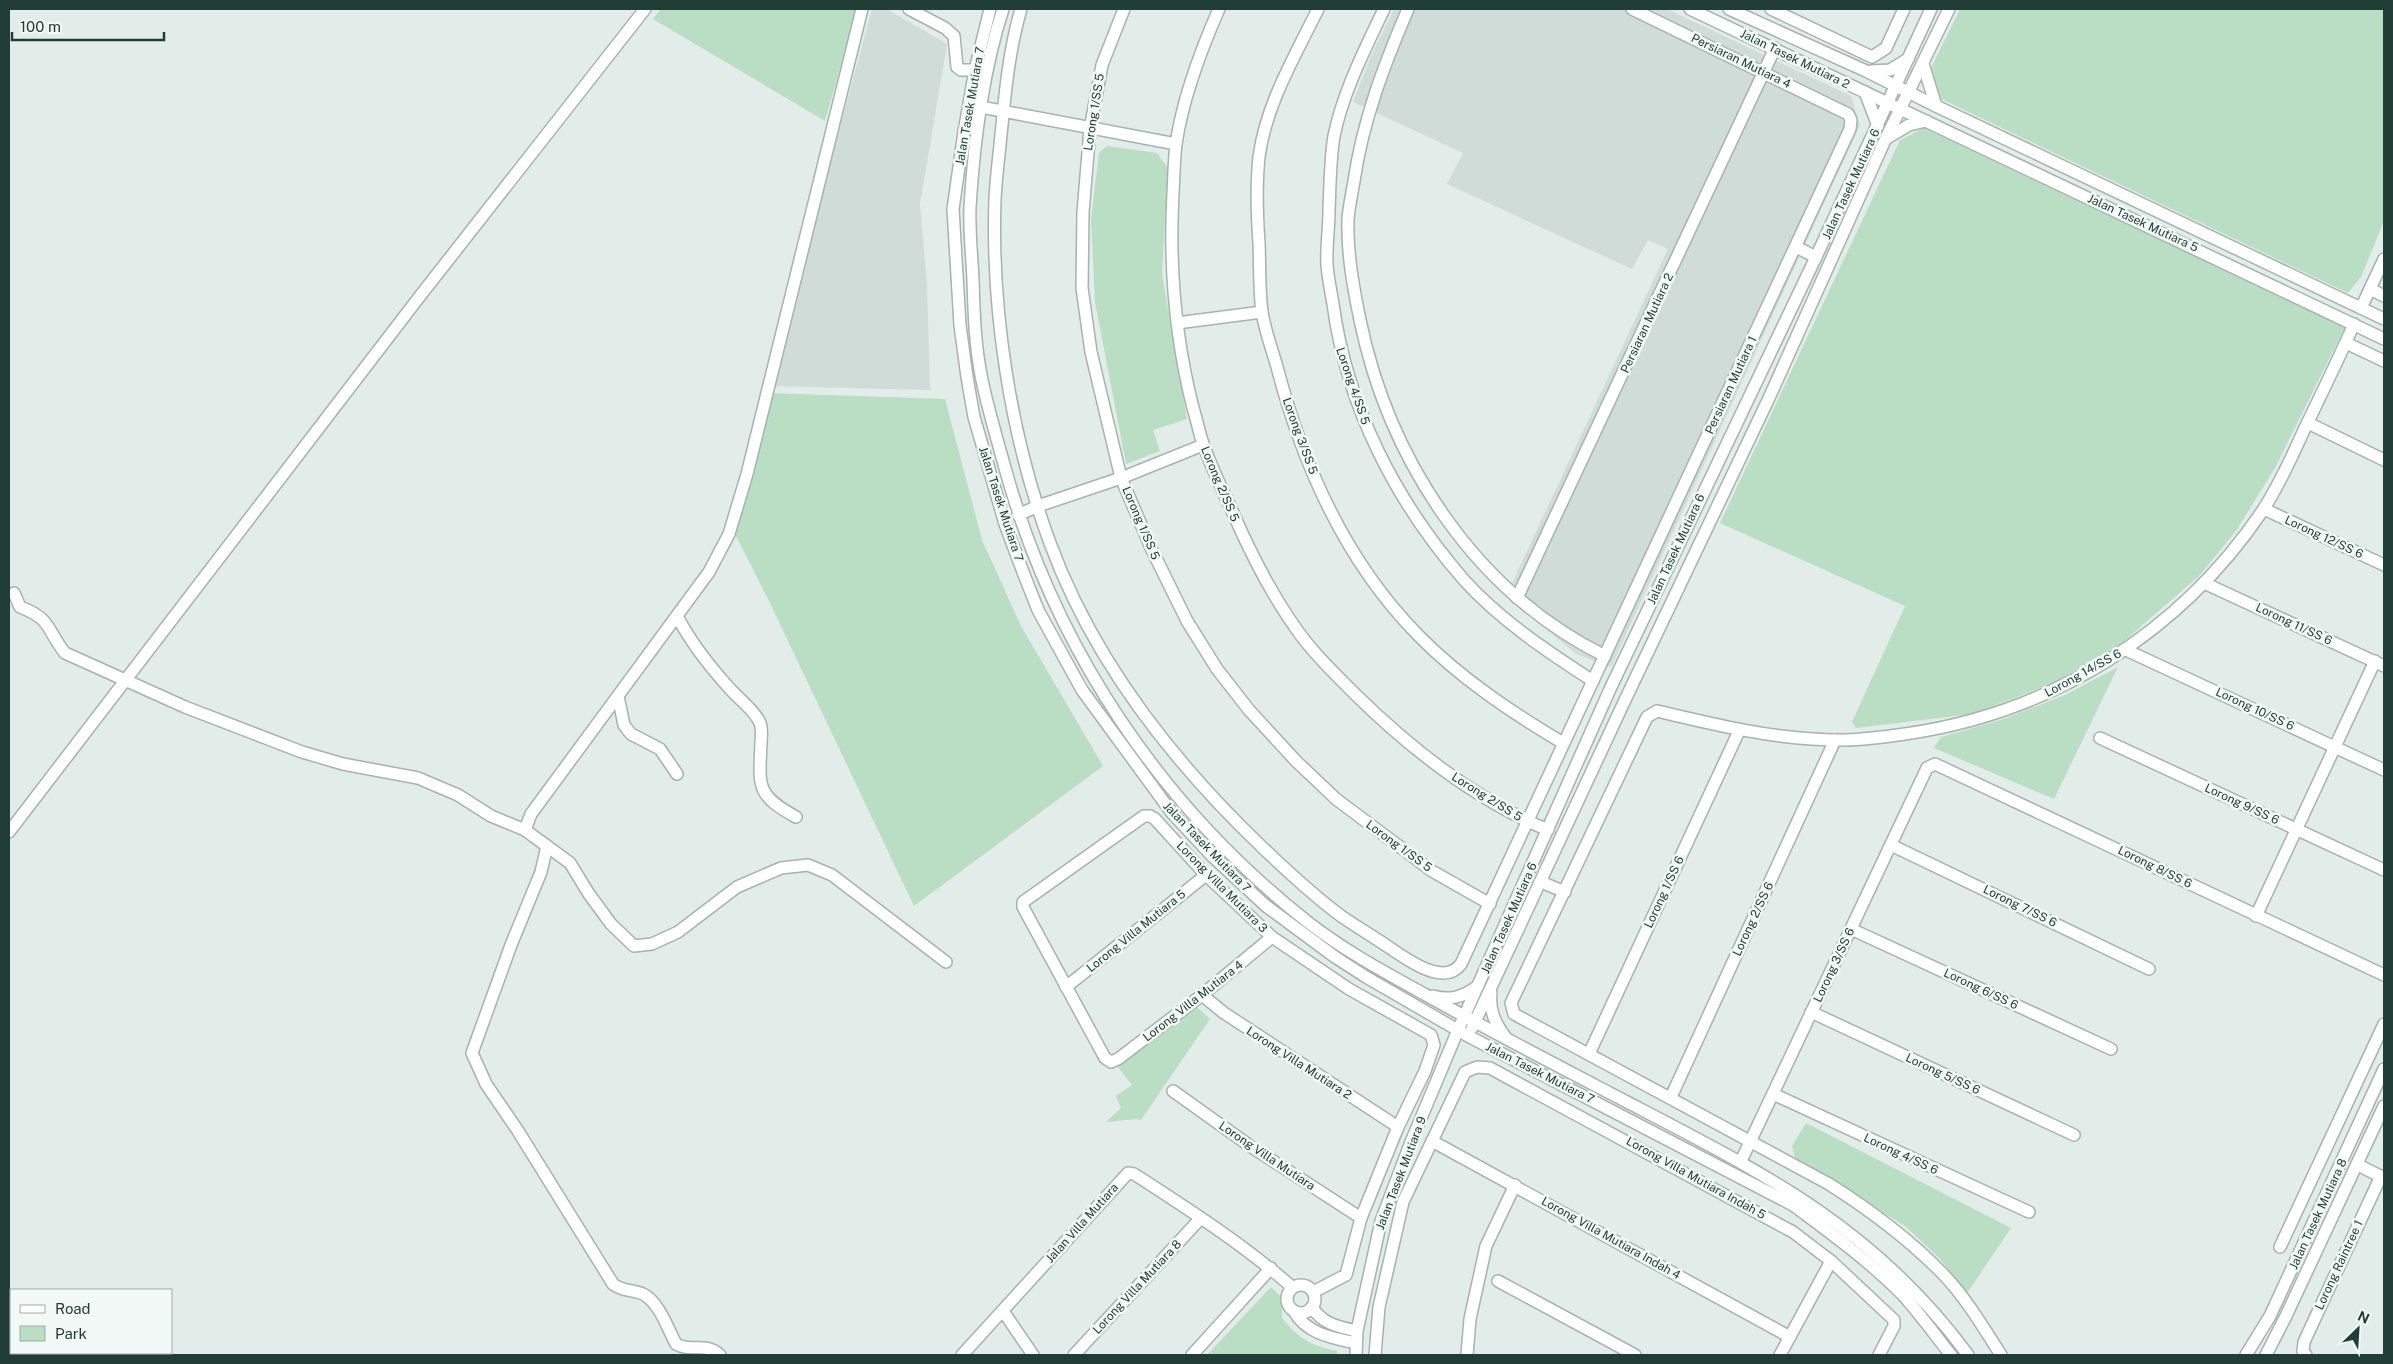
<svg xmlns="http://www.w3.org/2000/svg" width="2393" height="1364" font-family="'Public Sans',sans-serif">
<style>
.built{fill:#d0dcd7}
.green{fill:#badec4}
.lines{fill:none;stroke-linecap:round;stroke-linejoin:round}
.minor-casing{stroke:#a4b4af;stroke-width:14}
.minor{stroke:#fff;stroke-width:11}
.labels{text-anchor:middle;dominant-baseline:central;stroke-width:5;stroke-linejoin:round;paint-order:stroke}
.street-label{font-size:12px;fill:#213e36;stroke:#f2f9f6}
</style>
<rect width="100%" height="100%" fill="#e2ece8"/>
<g class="built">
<polygon points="872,9 887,9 947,44 920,204 927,284 930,390 770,386"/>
<polygon points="1394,9 1667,9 1851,96 1860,125 1611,667 1576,654 1506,596 1668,249 1648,240 1632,269 1447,184 1463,153 1353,102 1371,56"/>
</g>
<g class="green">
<polygon points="661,9 857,9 825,121 653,19"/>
<polygon points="1960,9 2384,9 2384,221 2361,277 2348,293 1941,99 1930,70"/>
<polygon points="1924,128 2345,327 2275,468 2236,531 2199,576 2123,642 2056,682 1972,714 1856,728 1852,722 1905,606 1720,523 1900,140"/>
<polygon points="1107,146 1157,153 1168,168 1162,274 1187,419 1153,430 1160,451 1126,464 1095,302 1091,219 1099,153"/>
<polygon points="768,393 945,399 982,540 1021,626 1103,766 914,906 770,603 733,530"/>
<polygon points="2118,667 2054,799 1934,748 1941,737 2001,720 2065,695"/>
<polygon points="1197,1007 1210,1019 1141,1120 1137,1119 1106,1122 1121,1108 1116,1096 1132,1085 1118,1067"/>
<polygon points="1806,1123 2011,1228 1967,1293 1940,1259 1905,1226 1795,1158 1792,1146"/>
<path d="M1271,1287L1282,1298V1318C1300,1340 1310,1345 1337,1351V1355H1207Z"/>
</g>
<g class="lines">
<g class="minor-casing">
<g id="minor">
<polyline points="909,9 945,28 954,36 957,67 961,70 975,70"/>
<path d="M990,9L975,70L964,132L953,209L960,325L967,377L974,417L1005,524L1023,572L1038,610L1082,690L1172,813L1212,856L1266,906L1335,957L1366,977L1468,1036L1793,1205C1831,1233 1869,1261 1903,1295C1920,1314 1935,1335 1951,1355"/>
<path d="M1003,9C983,71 974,141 970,207C969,231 972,256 973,280C974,313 975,347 982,380C988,409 997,439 1005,468C1055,649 1161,807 1309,923C1345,951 1386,973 1426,995C1492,1032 1560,1067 1627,1102C1763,1173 1875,1228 1968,1355"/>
<path d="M1021,9C1009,50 1005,93 1001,135C999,156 996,178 995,199C991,312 1011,438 1050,543C1093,660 1173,762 1262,847C1287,871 1313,895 1341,916C1357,927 1374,937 1390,948C1408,960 1444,987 1461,964L1850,129L1851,120L1848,114L1632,9"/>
<polyline points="1124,9 1102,65 1090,129 1083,212 1082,288 1091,352 1121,478 1152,550 1187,621 1217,669 1249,710 1296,761 1336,799 1432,871 1490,904"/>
<path d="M1219,9C1200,52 1183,97 1176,144C1174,160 1174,177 1173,193C1169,266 1175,337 1193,408C1197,420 1199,434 1204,446C1212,469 1223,491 1233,513C1251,554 1271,594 1297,630C1314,654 1335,674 1356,695C1411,749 1476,800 1548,830"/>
<path d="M1318,9C1295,56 1266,104 1259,157C1256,185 1257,215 1259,243C1260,266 1259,290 1262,312C1265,331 1272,349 1277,367C1303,466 1345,561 1418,635C1460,678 1511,712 1563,743"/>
<path d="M1384,9C1365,49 1343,92 1334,136C1330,160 1330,186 1329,211C1329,229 1326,247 1327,265C1328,278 1331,292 1333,304C1347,407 1396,502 1464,580C1500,620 1548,652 1593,681"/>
<path d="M1408,9C1384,65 1363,120 1354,181C1352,193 1349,206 1348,219C1347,253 1353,286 1360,320C1389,460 1475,592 1605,656"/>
<polyline points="1690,9 2384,339"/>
<polyline points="1729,9 1866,71 1936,106 2384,319"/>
<polyline points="1771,9 1872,57 1886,48 1904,9"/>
<polyline points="1923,64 1936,106"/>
<polyline points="1871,71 1890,70 1908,59"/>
<polyline points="1865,92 1878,126"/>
<polyline points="981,107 1176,144"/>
<polyline points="1887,138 1909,125 1926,121"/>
<polyline points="1796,247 1816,257"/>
<polyline points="2370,289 2384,296"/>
<polyline points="2361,308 2384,259"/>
<polyline points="1177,323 1262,312"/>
<polyline points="2346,343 2384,361"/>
<polyline points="2308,423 2384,460"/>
<polyline points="2264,509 2384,565"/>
<polyline points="1018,515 1038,506 1121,478 1203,445"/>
<polyline points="2204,583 2384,666"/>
<path d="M14,593L20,607C52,619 46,629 65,653L185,707L302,752L343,764L418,778L458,795L491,816L525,830L570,863L589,894L611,924L634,946L652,944L678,932L737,887L781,868L808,865L832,875L946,962"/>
<polyline points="1517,598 1775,48"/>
<path d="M677,616C691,643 710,667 731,690C739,699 754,710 759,721C763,727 761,737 761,743C759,787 756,795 796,817"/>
<polyline points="2126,650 2384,770"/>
<polyline points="618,696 624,725 631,734 660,749 677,774"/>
<polyline points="2100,738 2384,870"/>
<polyline points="525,830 531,814 709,572 729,534 747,474 862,9"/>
<polyline points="9,832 420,296 645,9"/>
<polyline points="1891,845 2149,969"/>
<path d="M547,846L541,872L511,945L472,1053L486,1084L518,1131L613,1284C623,1292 632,1289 643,1294C659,1302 668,1329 676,1344C691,1353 704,1341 720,1355"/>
<polyline points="1541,882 1565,892"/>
<polyline points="2256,916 2375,661"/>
<polyline points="1851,929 2111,1049"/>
<polyline points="1272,937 1202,995 1118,1059 1111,1062 1105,1058 1023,907 1023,902 1144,816 1150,816 1155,819 1206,875 1272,937 1349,989 1431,1035 1434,1045 1425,1071 1398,1127 1361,1218 1346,1275 1313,1292"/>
<polyline points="1066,987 1206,875"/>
<path d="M1491,993C1489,1011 1495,1023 1506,1038"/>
<polyline points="1202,995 1224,1013 1398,1127"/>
<path d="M1433,996C1450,1001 1463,997 1478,986"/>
<polyline points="1811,1012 2074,1135"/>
<polyline points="1472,1028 1625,700 1769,398 1886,138 1949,9"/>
<polyline points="1589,1054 1739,731"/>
<polyline points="1173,1091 1250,1146 1361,1218"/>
<polyline points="1773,1094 2029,1212"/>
<polyline points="1671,1097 1835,740"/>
<polyline points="1432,1141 1790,1337"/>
<polyline points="1741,1161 1927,768 1935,764 2384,975"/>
<polyline points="2358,1165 2384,1178"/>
<polyline points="2280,1247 2384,1024"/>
<polyline points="1498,1281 1635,1355"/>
<circle cx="1301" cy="1299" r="14"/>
<path d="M1312,1307C1322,1324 1339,1327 1357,1331"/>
<polyline points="1003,1311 1033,1355"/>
<path d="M1294,1311C1306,1334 1333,1338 1356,1343"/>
<path d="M962,1355L1128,1173L1134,1174C1188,1209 1244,1245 1292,1287"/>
<polyline points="1074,1355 1200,1219"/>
<polyline points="1192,1355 1271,1268"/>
<polyline points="1356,1355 1357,1331 1381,1221 1411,1142 1458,1030 1611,687 1816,257 1931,9"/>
<polyline points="1375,1355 1379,1307 1403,1202 1465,1072 1477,1067 1490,1068 1793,1232 1831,1261 1894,1320 1894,1326 1879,1355"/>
<polyline points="1467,1355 1470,1319 1486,1246 1515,1185"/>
<polyline points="1780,1355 1831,1261"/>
<path d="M2001,1355C1983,1327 1966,1298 1943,1274C1909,1239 1870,1210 1829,1184L1514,1014L1511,1003L1647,717L1657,711C1716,725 1773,739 1834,740C1857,741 1882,737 1905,734C2052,713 2180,633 2263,510C2279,485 2292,457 2304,430C2321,395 2338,360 2354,324"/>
<polyline points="2246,1355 2270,1316 2384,1069"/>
<polyline points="2266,1355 2286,1316 2384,1106"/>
<polyline points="2306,1355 2303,1351 2304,1342 2381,1176"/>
</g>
</g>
<use href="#minor" class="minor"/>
</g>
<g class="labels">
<g class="street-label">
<text transform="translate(1795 59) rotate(26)">Jalan Tasek Mutiara 2</text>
<text transform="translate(1741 61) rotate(26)">Persiaran Mutiara 4</text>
<text transform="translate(970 106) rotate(-80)">Jalan Tasek Mutiara 7</text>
<text transform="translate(1094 112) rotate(-81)">Lorong 1/SS 5</text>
<text transform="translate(1851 184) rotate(-65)">Jalan Tasek Mutiara 6</text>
<text transform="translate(2143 223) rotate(25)">Jalan Tasek Mutiara 5</text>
<text transform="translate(1647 323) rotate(-65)">Persiaran Mutiara 2</text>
<text transform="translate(1731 385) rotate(-65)">Persiaran Mutiara 1</text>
<text transform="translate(1353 386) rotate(71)">Lorong 4/SS 5</text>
<text transform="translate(1300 436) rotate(70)">Lorong 3/SS 5</text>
<text transform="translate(1220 484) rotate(67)">Lorong 2/SS 5</text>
<text transform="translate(1001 504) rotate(72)">Jalan Tasek Mutiara 7</text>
<text transform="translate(1141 523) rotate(67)">Lorong 1/SS 5</text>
<text transform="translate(2324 537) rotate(25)">Lorong 12/SS 6</text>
<text transform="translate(1676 549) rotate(-65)">Jalan Tasek Mutiara 6</text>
<text transform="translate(2294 624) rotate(25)">Lorong 11/SS 6</text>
<text transform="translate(2083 673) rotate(-29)">Lorong 14/SS 6</text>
<text transform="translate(2255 709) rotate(25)">Lorong 10/SS 6</text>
<text transform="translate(1487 797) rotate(32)">Lorong 2/SS 5</text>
<text transform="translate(2242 804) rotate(25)">Lorong 9/SS 6</text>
<text transform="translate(1399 846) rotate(36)">Lorong 1/SS 5</text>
<text transform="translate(1207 847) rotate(46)">Jalan Tasek Mutiara 7</text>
<text transform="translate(2155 867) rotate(26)">Lorong 8/SS 6</text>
<text transform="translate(1222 887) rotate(45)">Lorong Villa Mutiara 3</text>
<text transform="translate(1664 892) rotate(-65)">Lorong 1/SS 6</text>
<text transform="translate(2020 906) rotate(26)">Lorong 7/SS 6</text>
<text transform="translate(1509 918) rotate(-66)">Jalan Tasek Mutiara 6</text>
<text transform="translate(1753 919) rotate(-65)">Lorong 2/SS 6</text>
<text transform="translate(1136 931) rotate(-39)">Lorong Villa Mutiara 5</text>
<text transform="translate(1834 965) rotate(-65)">Lorong 3/SS 6</text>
<text transform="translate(1981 989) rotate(25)">Lorong 6/SS 6</text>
<text transform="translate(1193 1001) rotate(-38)">Lorong Villa Mutiara 4</text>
<text transform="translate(1299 1063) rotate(33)">Lorong Villa Mutiara 2</text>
<text transform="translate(1540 1073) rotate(27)">Jalan Tasek Mutiara 7</text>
<text transform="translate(1943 1074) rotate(25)">Lorong 5/SS 6</text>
<text transform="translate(1901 1154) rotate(25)">Lorong 4/SS 6</text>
<text transform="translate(1267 1156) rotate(34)">Lorong Villa Mutiara</text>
<text transform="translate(1401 1173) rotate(-69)">Jalan Tasek Mutiara 9</text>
<text transform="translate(1696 1178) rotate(29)">Lorong Villa Mutiara Indah 5</text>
<text transform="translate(2318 1214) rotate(-65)">Jalan Tasek Mutiara 8</text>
<text transform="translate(1082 1223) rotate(-48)">Jalan Villa Mutiara</text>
<text transform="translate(1611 1238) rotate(29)">Lorong Villa Mutiara Indah 4</text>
<text transform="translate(2339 1265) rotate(-65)">Lorong Raintree 1</text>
<text transform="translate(1137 1287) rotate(-47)">Lorong Villa Mutiara 8</text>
</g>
</g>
<rect width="2393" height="1364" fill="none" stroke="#213e36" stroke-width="20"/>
<rect x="10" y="1289" width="162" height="65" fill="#f2f9f6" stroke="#9eaea9"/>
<rect x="20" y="1305" width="25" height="8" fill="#ffffff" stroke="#9eaea9"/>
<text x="55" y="1314" font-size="15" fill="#213e36">Road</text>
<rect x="20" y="1326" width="25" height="15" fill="#badec4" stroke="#9eaea9"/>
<text x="55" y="1339" font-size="15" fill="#213e36">Park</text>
<g transform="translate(2358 1329) rotate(25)" stroke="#f2f9f6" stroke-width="4" paint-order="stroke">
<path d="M0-4L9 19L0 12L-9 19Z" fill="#213e36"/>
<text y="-8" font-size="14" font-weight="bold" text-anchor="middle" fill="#213e36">N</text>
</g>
<path d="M12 32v8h152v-8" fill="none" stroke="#213e36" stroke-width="2.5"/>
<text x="20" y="32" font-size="15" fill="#213e36" stroke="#f2f9f6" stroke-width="4" paint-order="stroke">100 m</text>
</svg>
